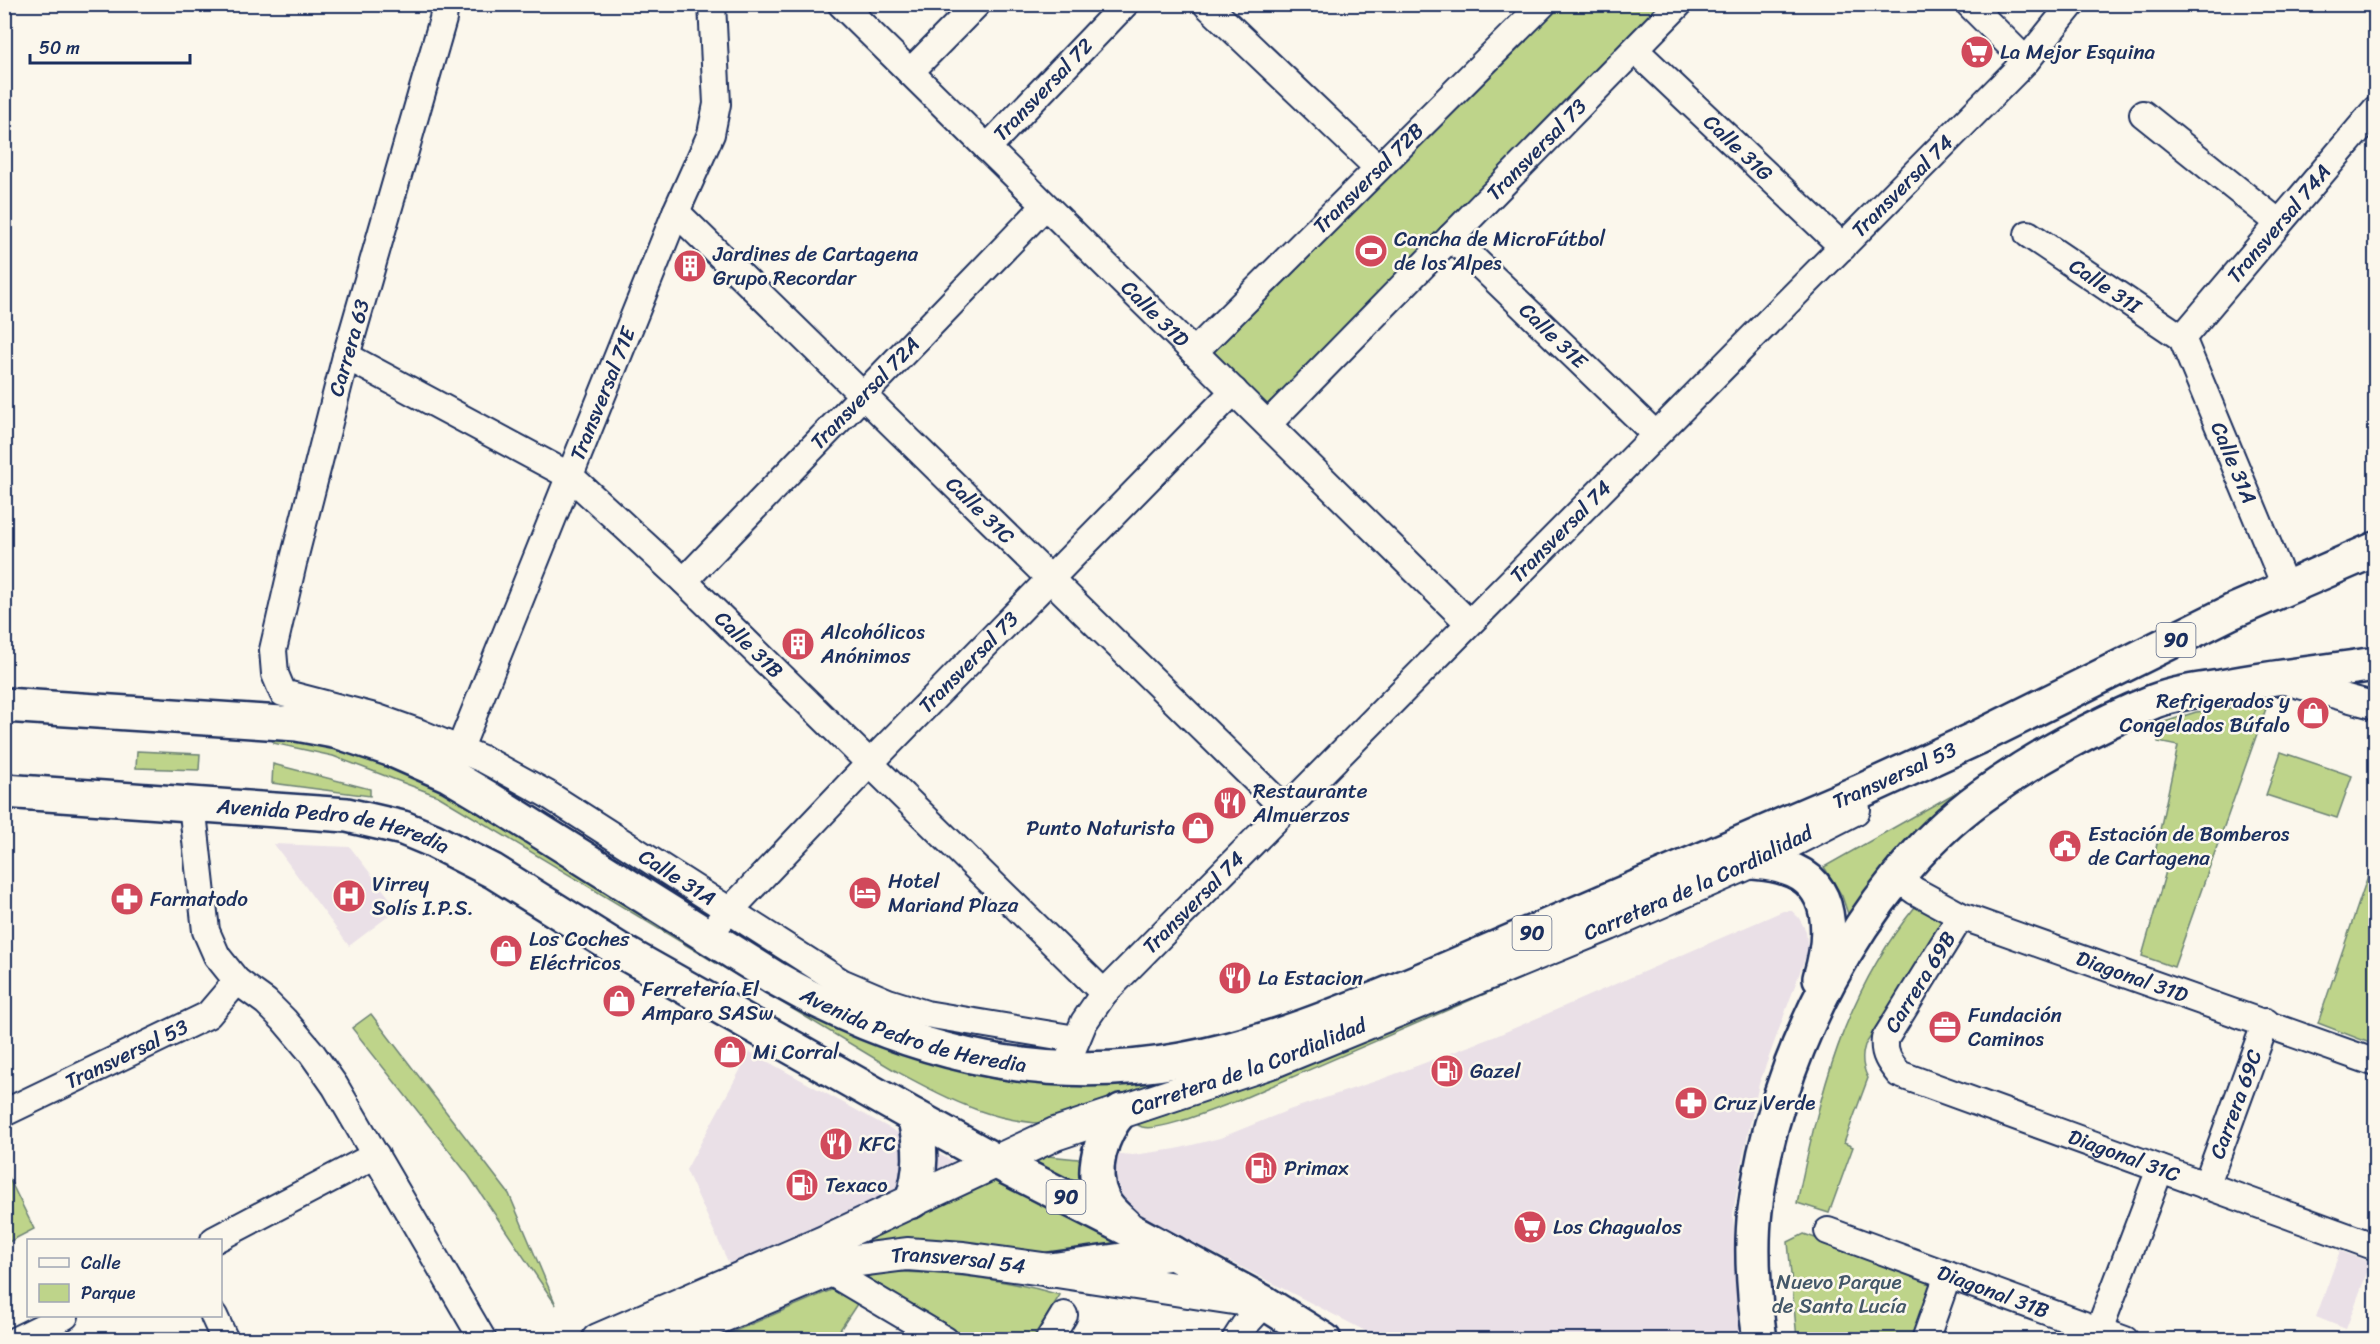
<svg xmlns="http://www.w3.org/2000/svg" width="2380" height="1344" font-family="Sriracha,sans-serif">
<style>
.built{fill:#eae0e7}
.green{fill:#bed48a;stroke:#6c8274;stroke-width:1.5}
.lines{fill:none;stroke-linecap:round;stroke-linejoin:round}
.minor-casing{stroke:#1b2f5e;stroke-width:30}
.major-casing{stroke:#1b2f5e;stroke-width:36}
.highway-casing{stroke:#1b2f5e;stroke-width:38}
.minor{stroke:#fbf7ec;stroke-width:26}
.major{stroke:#fbf7ec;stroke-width:32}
.highway{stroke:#fbf7ec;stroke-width:33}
.labels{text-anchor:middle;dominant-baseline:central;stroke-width:5;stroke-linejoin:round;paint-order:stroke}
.shield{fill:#fbf7ec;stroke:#5e6b89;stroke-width:1.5}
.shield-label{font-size:20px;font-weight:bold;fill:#1b2f5e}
.poi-label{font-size:21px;fill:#1b2f5e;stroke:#fbf7ec;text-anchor:start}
.street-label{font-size:21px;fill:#1b2f5e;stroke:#fbf7ec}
.park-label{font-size:21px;fill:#445869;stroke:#fbf7ec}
</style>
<rect width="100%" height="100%" fill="#fbf7ec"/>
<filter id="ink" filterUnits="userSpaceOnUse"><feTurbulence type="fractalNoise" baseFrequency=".0167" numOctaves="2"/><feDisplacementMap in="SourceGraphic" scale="12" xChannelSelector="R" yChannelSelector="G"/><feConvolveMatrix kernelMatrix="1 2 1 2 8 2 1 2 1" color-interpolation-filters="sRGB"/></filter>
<g filter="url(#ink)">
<g class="built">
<polygon points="274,844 350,847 398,909 349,946"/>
<polygon points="1783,911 1792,911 1799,918 1806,931 1808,950 1759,1084 1742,1161 1733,1214 1736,1276 1743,1339 1381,1339 1210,1251 1145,1223 1111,1194 1111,1153 1133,1155 1176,1149 1220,1138 1289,1110 1382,1079 1496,1036"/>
<polygon points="750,1052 926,1148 969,1169 729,1264 686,1170"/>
<polygon points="2340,1251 2371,1262 2346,1329 2316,1317"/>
</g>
<g class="green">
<polygon points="1555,5 1660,5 1266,406 1212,354"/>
<polygon points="2268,703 2174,967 2142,956 2170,857 2155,853 2178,746 2158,742 2161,723 2196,712"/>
<path d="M274,734L391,761L954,1065L1286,1048L1063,1124C995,1125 952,1101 894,1070L438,796L333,756L273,743Z"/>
<polygon points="137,751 200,754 199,770 136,768"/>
<polygon points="2281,752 2352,776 2337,818 2266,795"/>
<polygon points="273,764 370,789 370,796 272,783"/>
<polygon points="1964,788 1900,858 1850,920 1842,896 1824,867"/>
<polygon points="2375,855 2376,1045 2375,1045 2318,1023"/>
<path d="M1723,891L1237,1101C1217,1108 1160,1132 1142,1127C1139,1126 1136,1124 1134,1122Z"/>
<path d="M1915,907L1947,922L1865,1045C1861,1057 1862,1067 1868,1078L1844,1143L1853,1147L1829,1213L1797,1203C1820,1094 1843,995 1915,907Z"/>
<polygon points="371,1014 509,1194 556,1305 469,1176 352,1028"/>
<polygon points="1038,1155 1088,1160 1088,1202 1020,1168"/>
<polygon points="5,1170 34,1229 5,1244 4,1244"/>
<polygon points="996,1174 1141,1247 1062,1261 829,1247"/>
<polygon points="1804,1234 1932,1280 1912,1339 1797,1339 1788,1242"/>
<path d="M880,1272C941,1271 1001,1278 1060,1295L1032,1339H969L861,1278Z"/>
<polygon points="836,1288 859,1301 834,1339 714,1340"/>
</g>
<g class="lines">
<g class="minor-casing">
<g id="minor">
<path id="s1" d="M445,4L443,19L346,356L294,559L273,650L275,674L283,693L375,717L420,733L485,760L547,794L841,982L888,1002L926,1014L1076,1039"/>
<path id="s2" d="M841,4L1469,623"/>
<polyline points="1206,4 1378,168"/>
<polyline points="1969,4 2026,61"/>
<path id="s3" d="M1635,50L1843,247"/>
<polyline points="910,72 977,4"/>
<polyline points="2143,114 2279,223"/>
<path id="s4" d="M987,148L1125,4"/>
<path id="s5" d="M676,212L1285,809"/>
<path id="s6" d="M2028,234L2182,338"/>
<path id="s7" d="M1451,237L1655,434"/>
<path id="s8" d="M2182,338L2376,109"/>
<path id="s9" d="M2182,338L2286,588"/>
<path id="s10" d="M1194,352L1543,4"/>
<path id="s11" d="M346,356L570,476L684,581L1104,993"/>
<path id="s12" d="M1268,424L1679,4"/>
<path id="s13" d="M684,581L1045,206"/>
<polyline points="2281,680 2376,706"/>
<path id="s14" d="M454,763L676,212L711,134L717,104L712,4"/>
<polyline points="192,804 206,931 217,956 237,981 266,1002 284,1020 311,1052 335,1086 483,1340"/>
<path id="s15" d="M1897,878L1915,891L1961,916L2376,1063"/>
<path id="s16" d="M1961,916L1885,1039C1883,1054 1890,1063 1899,1074L2376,1247"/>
<path id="s17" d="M719,922L870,763L1234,391"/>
<path id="s18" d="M1071,1053L1084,1022L1104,993L2026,61L2072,4"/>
<path id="s19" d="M4,1113L208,1015L237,981"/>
<path id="s20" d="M2206,1186L2266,1022"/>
<path id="s21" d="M1828,1231L2125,1340"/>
<polyline points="214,1240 376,1155"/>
<polyline points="827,1270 945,1340"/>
<polyline points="214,1316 225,1340"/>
<polyline points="2099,1330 2160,1169"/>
<polyline points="16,1340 65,1316"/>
<polyline points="1049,1340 1064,1315"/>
<polyline points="1235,1340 1244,1326 1265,1303"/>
<polyline points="1925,1340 1948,1275"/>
</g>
</g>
<g class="major-casing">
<g id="major">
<path id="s22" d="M598,1340L822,1243L1055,1134L1274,1061L1609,924L1748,863L1854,809"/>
<path id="s23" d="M666,1340L852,1261L907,1254L963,1258L1050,1270L1260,1302"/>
</g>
</g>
<g class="highway-casing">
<g id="highway">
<path id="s24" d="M4,705L297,724L339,732L390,749L449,775L486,797L773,977C898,1049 1037,1087 1181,1060C1266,1045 1347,1011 1426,978L1859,792L1979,737L2231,612L2376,549"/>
<path id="s25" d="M4,791L347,815L403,828L432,840L493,871L621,951L914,1116L1010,1169L1134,1232L1265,1303L1324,1340"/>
<path d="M1707,860C1732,862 1762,860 1786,868C1836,883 1832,938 1820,978"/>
<path d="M1121,1111C1101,1134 1089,1171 1103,1200C1107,1210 1118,1218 1125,1225"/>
<path d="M912,1201C922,1171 922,1147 914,1116"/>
<polyline points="1050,1270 1173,1253"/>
<path d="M1760,1340C1754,1297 1750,1253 1755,1210C1772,1063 1860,884 1982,796C2033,759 2097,724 2155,701C2176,693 2200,690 2221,687C2272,677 2324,672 2376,664"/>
</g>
</g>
<use href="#minor" class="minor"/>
<use href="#major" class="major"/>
<use href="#highway" class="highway"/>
</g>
</g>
<defs>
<g id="supermarket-disc" transform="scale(1.725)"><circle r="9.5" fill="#d1495b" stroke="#fbf7ec"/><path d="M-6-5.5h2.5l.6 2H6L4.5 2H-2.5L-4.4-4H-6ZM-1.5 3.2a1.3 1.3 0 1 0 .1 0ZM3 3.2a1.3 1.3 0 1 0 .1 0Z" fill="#fff"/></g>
<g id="stadium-disc" transform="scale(1.725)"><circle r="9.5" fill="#d1495b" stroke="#fbf7ec"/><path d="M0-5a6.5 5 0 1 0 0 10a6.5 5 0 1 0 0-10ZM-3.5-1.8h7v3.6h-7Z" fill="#fff"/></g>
<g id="building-disc" transform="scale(1.725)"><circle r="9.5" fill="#d1495b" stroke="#fbf7ec"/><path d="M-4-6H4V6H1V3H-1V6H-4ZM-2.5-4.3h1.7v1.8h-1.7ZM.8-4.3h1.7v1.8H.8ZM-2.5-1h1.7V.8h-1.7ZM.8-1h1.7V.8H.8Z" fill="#fff"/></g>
<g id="shop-disc" transform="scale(1.725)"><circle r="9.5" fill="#d1495b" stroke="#fbf7ec"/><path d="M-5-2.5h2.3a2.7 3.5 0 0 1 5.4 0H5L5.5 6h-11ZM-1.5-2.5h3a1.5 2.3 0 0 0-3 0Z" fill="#fff"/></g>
<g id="restaurant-disc" transform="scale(1.725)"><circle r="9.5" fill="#d1495b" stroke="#fbf7ec"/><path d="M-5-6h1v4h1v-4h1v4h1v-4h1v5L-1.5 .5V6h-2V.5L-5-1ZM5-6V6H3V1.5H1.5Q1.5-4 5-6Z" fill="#fff"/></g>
<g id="civic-disc" transform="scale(1.725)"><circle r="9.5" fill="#d1495b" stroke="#fbf7ec"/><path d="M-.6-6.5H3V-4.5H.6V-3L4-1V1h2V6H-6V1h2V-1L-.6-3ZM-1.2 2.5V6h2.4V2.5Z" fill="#fff"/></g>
<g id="hotel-disc" transform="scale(1.725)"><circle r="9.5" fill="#d1495b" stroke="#fbf7ec"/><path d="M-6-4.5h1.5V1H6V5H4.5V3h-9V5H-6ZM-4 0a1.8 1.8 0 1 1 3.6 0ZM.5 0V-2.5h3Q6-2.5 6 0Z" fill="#fff"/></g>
<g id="hospital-disc" transform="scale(1.725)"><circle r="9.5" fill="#d1495b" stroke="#fbf7ec"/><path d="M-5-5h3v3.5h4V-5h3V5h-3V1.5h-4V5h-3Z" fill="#fff"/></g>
<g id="pharmacy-disc" transform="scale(1.725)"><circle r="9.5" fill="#d1495b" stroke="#fbf7ec"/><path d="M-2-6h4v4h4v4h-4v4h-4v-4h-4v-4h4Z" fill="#fff"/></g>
<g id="office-disc" transform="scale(1.725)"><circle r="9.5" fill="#d1495b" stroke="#fbf7ec"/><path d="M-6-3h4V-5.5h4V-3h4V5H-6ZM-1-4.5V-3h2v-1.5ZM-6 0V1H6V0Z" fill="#fff"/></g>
<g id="fuel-disc" transform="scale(1.725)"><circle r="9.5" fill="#d1495b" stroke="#fbf7ec"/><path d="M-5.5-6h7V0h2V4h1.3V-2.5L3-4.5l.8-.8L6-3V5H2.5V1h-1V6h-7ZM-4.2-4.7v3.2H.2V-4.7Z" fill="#fff"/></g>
</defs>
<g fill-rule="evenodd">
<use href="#supermarket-disc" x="1977" y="52"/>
<use href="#stadium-disc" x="1371" y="251"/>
<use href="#building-disc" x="690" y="266"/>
<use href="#building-disc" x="798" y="644"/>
<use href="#shop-disc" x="2313" y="713"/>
<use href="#restaurant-disc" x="1230" y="803"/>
<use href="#shop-disc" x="1198" y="828"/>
<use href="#civic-disc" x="2065" y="846"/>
<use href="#hotel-disc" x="865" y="893"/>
<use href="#hospital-disc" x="349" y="896"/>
<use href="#pharmacy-disc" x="127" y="899"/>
<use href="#shop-disc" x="506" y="951"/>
<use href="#restaurant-disc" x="1235" y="978"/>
<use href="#shop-disc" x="619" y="1001"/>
<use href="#office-disc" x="1945" y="1027"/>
<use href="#shop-disc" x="730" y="1052"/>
<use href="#fuel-disc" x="1447" y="1071"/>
<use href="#pharmacy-disc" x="1691" y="1103"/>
<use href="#restaurant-disc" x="836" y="1144"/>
<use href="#fuel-disc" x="1261" y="1168"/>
<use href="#fuel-disc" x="802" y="1185"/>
<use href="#supermarket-disc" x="1530" y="1227"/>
</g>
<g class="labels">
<g class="shield">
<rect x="2156.5" y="623" width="39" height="34" rx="4.5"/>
<rect x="1512.5" y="916" width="39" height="34" rx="4.5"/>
<rect x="1046.5" y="1180" width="39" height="34" rx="4.5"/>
</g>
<g class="shield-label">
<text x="2176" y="640">90</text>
<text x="1532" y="933">90</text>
<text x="1066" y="1197">90</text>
</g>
<g class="poi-label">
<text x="2000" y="52">La Mejor Esquina</text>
<text x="1394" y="239">Cancha de MicroFútbol<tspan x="1394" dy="24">de los Alpes</tspan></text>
<text x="713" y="254">Jardines de Cartagena<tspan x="713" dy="24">Grupo Recordar</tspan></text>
<text x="821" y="632">Alcohólicos<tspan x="821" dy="24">Anónimos</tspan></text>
<text x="2290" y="701" text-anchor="end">Refrigerados y<tspan x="2290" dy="24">Congelados Búfalo</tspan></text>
<text x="1253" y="791">Restaurante<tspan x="1253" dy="24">Almuerzos</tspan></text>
<text x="1175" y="828" text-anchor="end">Punto Naturista</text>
<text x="2088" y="834">Estación de Bomberos<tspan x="2088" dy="24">de Cartagena</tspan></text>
<text x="888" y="881">Hotel<tspan x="888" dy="24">Mariand Plaza</tspan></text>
<text x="372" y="884">Virrey<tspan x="372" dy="24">Solís I.P.S.</tspan></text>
<text x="150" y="899">Farmatodo</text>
<text x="529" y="939">Los Coches<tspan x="529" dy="24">Eléctricos</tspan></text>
<text x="1258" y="978">La Estacion</text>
<text x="642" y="989">Ferretería El<tspan x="642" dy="24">Amparo SASw</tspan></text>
<text x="1968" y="1015">Fundación<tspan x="1968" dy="24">Caminos</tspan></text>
<text x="753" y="1052">Mi Corral</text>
<text x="1470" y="1071">Gazel</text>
<text x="1714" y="1103">Cruz Verde</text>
<text x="859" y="1144">KFC</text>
<text x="1284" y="1168">Primax</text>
<text x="825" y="1185">Texaco</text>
<text x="1553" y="1227">Los Chagualos</text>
</g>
<g class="street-label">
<text stroke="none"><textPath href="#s4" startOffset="81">Transversal 72</textPath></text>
<text stroke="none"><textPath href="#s3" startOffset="142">Calle 31G</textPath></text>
<text stroke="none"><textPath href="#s12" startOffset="384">Transversal 73</textPath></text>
<text stroke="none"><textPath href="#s10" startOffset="246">Transversal 72B</textPath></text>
<text stroke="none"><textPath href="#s18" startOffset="1204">Transversal 74</textPath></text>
<text stroke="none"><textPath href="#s8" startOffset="150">Transversal 74A</textPath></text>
<text stroke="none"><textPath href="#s6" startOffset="93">Calle 31I</textPath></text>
<text stroke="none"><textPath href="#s2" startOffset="441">Calle 31D</textPath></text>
<text stroke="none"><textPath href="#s7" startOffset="142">Calle 31E</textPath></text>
<text transform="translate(349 348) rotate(-74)">Carrera 63</text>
<text stroke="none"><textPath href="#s13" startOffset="261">Transversal 72A</textPath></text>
<text stroke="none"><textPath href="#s14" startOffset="398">Transversal 71E</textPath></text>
<text stroke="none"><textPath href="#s9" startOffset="135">Calle 31A</textPath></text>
<text stroke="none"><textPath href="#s5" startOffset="426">Calle 31C</textPath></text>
<text stroke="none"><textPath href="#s18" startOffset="718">Transversal 74</textPath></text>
<text stroke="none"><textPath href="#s11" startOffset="500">Calle 31B</textPath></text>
<text stroke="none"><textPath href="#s17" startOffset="360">Transversal 73</textPath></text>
<text stroke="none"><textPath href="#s24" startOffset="2031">Transversal 53</textPath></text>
<text stroke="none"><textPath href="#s25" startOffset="332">Avenida Pedro de Heredia</textPath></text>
<text stroke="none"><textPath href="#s1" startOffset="1152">Calle 31A</textPath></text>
<text stroke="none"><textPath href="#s22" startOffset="1192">Carretera de la Cordialidad</textPath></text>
<text stroke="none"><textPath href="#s18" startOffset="196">Transversal 74</textPath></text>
<text stroke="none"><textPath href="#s15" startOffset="256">Diagonal 31D</textPath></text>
<text transform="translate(1920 982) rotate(-58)">Carrera 69B</text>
<text stroke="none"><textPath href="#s24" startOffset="988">Avenida Pedro de Heredia</textPath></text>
<text stroke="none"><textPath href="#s19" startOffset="136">Transversal 53</textPath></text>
<text stroke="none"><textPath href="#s22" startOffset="706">Carretera de la Cordialidad</textPath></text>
<text stroke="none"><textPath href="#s20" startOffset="87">Carrera 69C</textPath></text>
<text stroke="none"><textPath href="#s16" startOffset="423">Diagonal 31C</textPath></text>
<text stroke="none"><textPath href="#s23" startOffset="309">Transversal 54</textPath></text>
<text stroke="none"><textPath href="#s21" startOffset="176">Diagonal 31B</textPath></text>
</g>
<g class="park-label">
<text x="1839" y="1282">Nuevo Parque<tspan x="1839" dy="24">de Santa Lucía</tspan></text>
</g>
</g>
<rect width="2380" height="1344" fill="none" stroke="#fbf7ec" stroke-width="24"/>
<rect x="12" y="12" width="2356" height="1320" fill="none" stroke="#1b2f5e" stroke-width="2" filter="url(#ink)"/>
<rect x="27" y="1239" width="195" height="78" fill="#fbf7ec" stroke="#a1a7b3" stroke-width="1.5"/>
<rect x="39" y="1258" width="30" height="9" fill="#fbf7ec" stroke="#a1a7b3" stroke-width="1.5"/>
<text x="81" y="1269" font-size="18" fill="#1b2f5e">Calle</text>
<rect x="39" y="1284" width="30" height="18" fill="#bed48a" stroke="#a1a7b3" stroke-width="1.5"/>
<text x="81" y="1299" font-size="18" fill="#1b2f5e">Parque</text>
<path d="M30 54v9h160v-9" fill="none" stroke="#1b2f5e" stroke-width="3"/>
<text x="39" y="54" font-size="18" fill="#1b2f5e" stroke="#fbf7ec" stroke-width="4.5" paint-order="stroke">50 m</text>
</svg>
